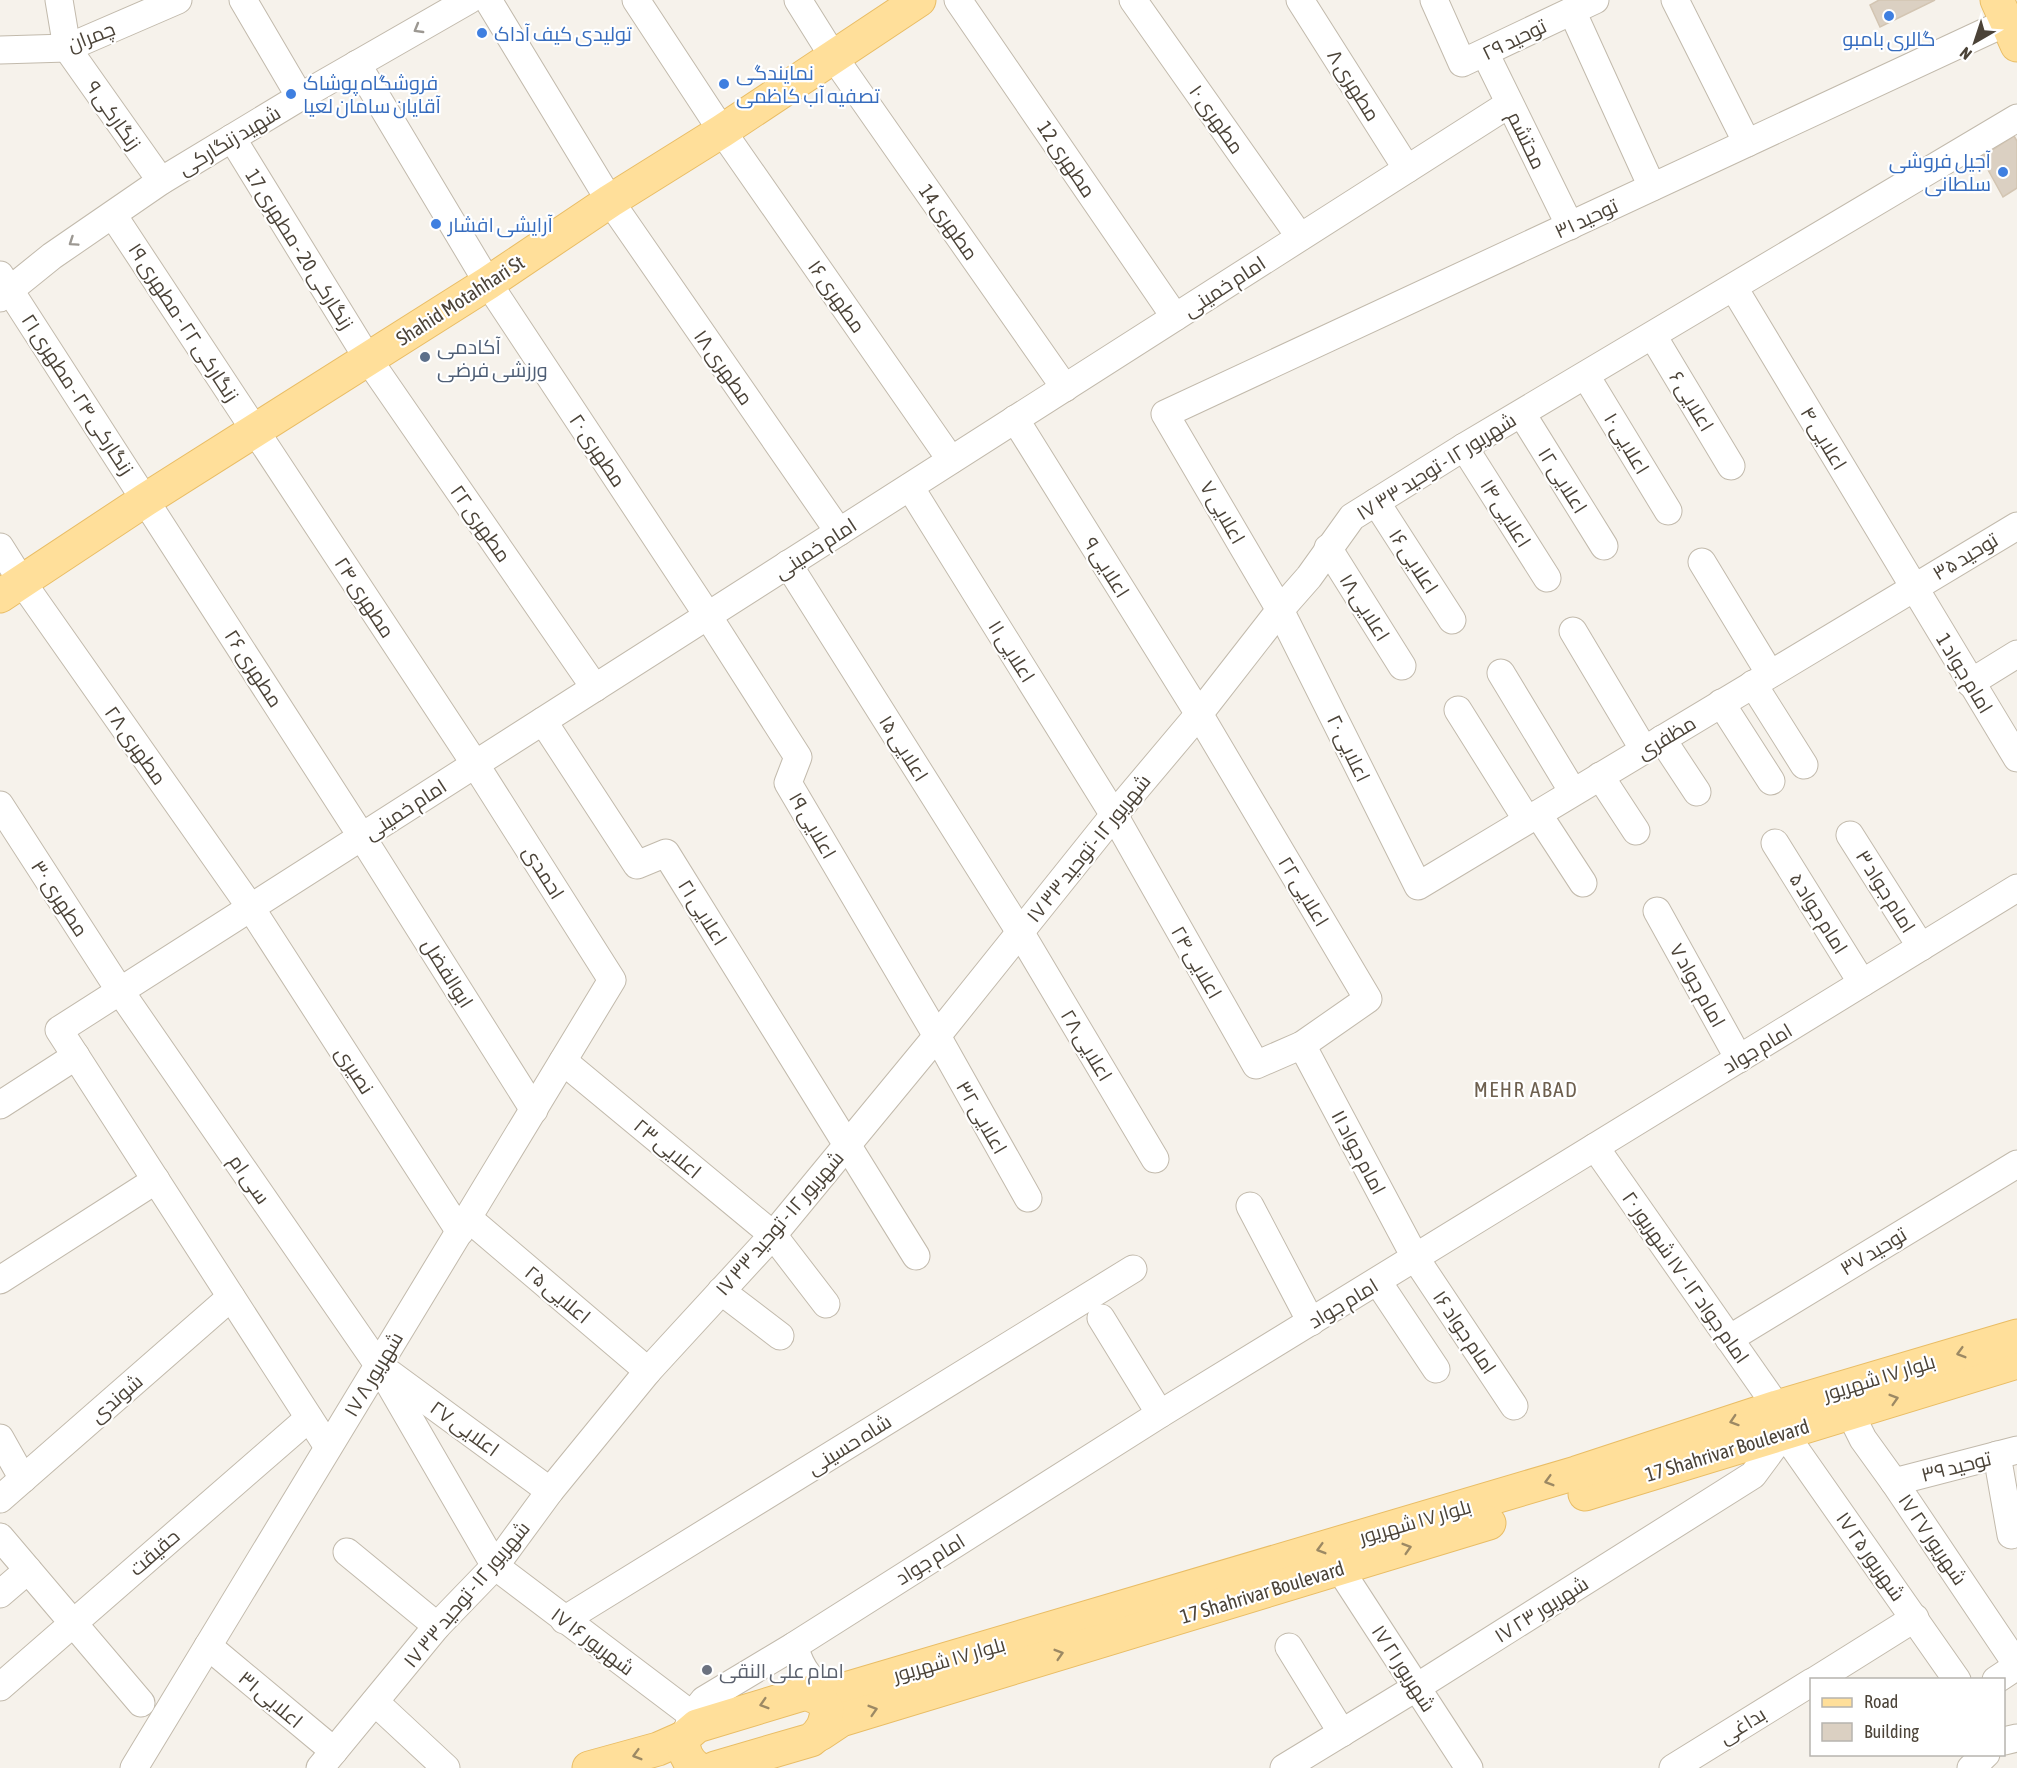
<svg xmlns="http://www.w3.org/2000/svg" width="2017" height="1768" font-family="'Asap Condensed',Cairo,sans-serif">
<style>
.building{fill:#dbd0c2;stroke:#d3c5b2;stroke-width:1.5}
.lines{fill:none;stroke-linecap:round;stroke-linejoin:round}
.minor-casing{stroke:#c2baac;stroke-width:29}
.major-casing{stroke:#e9bd65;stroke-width:35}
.minor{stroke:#fff;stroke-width:27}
.major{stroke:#ffdf9a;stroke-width:33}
.oneway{stroke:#9c9892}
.oneway2{stroke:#9c8964}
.shop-dot{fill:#3f7fe0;stroke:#fff;stroke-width:2}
.service-dot{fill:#5c6f8a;stroke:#fff;stroke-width:2}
.worship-dot{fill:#6b7280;stroke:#fff;stroke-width:2}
.labels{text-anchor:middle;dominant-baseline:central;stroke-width:4.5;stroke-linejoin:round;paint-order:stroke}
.shop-label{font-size:20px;fill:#366cbe;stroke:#fff;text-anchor:start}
.street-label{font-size:20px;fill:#4b4338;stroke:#fff}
.service-label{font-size:20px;fill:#4e5e75;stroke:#fff;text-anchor:start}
.worship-label{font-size:20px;fill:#5b616d;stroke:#fff;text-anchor:start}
.neighbourhood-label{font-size:21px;letter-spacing:1.5px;fill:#6e604f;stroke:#fff}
</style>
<rect width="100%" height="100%" fill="#f6f2eb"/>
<g class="building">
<polygon points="1879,0 1935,0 1880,27 1870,5"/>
<polygon points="2014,136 2017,141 2017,188 2003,197 1981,157"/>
</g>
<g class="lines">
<g class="minor-casing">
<g id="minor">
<polyline points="59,0 67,48 161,181"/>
<polyline points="243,0 300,97"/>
<polyline points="488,0 610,201 839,532"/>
<polyline points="636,0 722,131 951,460"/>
<polyline points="798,0 833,56 1065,388"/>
<polyline points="958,0 1175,317"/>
<polyline points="1133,0 1300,237"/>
<polyline points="1300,0 1407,169"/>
<polyline points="1434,0 1462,63 1595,0"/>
<polyline points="1675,0 1747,143"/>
<polyline points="1572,11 1652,187"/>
<polyline points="2007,22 1165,414 1280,610 1418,886 2017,526"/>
<polyline points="0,50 67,48 178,0"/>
<polyline points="1485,53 1570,226"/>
<polyline points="357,64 488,283 708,616 798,757 788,783 937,1036 1028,1198"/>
<polyline points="232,138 368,359 595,688"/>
<polyline points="113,215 475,764 612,980 134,1768"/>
<polyline points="0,275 362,837 534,1110"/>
<polyline points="1734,288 2017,758"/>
<polyline points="0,298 52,256 161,181 300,97 469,0"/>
<polyline points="1653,336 1731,466"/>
<polyline points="1586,376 1668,511"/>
<polyline points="1522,414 1604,546"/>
<polyline points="1464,447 1547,578"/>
<polyline points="910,487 1114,815 1256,1065 1302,1045 1368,999 1199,714 1015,419"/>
<polyline points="1376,502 1452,620"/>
<polyline points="0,547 22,582 251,908 460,1232"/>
<polyline points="1328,548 1402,666"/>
<polyline points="1702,562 1770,674"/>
<polyline points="788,564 1020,932 1155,1159"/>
<polyline points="1573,631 1644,750"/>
<polyline points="1501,673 1573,792"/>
<polyline points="1970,683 2017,654"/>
<polyline points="1753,684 1804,765"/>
<polyline points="1721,703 1771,781"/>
<polyline points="1458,710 1527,820"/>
<polyline points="543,721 637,865 666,853 916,1256"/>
<polyline points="1662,739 1697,792"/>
<polyline points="1600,776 1636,831"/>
<polyline points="0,805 120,991 379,1366 495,1566 692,1715"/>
<polyline points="1538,814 1583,883"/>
<polyline points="1850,835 1921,947"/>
<polyline points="1775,843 1862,983"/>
<polyline points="1657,911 1739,1059"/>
<polyline points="1302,1045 1416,1259 1514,1406"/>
<polyline points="563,1061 773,1235 826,1304"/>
<polyline points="0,1105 76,1056"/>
<polyline points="1595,1147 1777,1407"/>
<polyline points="1250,1206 1311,1322"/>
<polyline points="468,1218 648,1371"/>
<polyline points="0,1280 156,1180"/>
<polyline points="1378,1282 1436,1369"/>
<polyline points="721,1291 780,1336"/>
<polyline points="1101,1318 1160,1414"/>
<polyline points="1729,1339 2017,1164"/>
<polyline points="389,1373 550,1491"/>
<polyline points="1850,1413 1863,1439 1894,1482 2017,1665"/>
<polyline points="0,1438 23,1479"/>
<polyline points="328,1447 59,1030 1509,104"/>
<polyline points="1997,1455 2011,1535"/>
<polyline points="1894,1482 2017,1450"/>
<polyline points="0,1499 231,1297"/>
<polyline points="0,1537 141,1703"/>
<polyline points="347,1552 437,1626"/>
<polyline points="1339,1568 1469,1768"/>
<polyline points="0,1594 28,1570"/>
<polyline points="564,1620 1133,1269"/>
<polyline points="208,1646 334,1751"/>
<path d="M794,1646C802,1671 810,1683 835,1692"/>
<polyline points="1289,1647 1342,1733"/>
<polyline points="1816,1680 1915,1618"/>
<polyline points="1996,1680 2017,1666"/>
<polyline points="0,1687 309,1418"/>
<polyline points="375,1702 446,1768"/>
<polyline points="686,1734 692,1715 704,1700 794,1646 1160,1414 2017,888"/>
<polyline points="2004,1741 2017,1738"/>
<polyline points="320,1768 437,1626 495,1566 550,1491 648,1371 773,1235 937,1036 1114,815 1199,714 1280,610 1309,577 1352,517 1464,447 2017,118"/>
<polyline points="1284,1768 1417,1687 1753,1475 1784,1433 1957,1680"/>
<polyline points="1673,1768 1812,1682"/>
<polyline points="1971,1768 1986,1754"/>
</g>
</g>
<g class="major-casing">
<g id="major">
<polyline points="1997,0 2017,45"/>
<polyline points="0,596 145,500 488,283 610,201 722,131 919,0"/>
<polyline points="1585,1494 2017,1362"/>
<polyline points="811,1694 835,1692 1576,1473 1777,1407 2017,1336"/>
<polyline points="820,1734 841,1720 1489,1523"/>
<polyline points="589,1768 658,1749 683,1738"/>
<path d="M697,1768C686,1760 683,1750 683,1738L697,1726L806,1693L820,1699L827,1709C826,1723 822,1732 811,1740L715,1768"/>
</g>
</g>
<use href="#minor" class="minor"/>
<use href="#major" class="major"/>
</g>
<defs><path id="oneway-chevron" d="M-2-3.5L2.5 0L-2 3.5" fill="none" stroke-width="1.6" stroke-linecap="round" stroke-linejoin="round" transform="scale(1.5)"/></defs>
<g class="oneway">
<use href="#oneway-chevron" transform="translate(418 29) rotate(150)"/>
<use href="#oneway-chevron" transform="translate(73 242) rotate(146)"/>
</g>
<g class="oneway2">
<use href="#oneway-chevron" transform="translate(1961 1353) rotate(164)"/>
<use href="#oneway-chevron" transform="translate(1894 1399) rotate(-17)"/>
<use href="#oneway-chevron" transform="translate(1734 1421) rotate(162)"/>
<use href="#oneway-chevron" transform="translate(1549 1481) rotate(164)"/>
<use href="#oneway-chevron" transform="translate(1407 1548) rotate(-17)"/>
<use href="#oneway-chevron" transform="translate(1321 1549) rotate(164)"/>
<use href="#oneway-chevron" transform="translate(1059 1654) rotate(-17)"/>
<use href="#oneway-chevron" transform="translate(764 1704) rotate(163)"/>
<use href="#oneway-chevron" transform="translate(873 1710) rotate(-17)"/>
<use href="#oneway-chevron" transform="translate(637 1755) rotate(164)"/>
</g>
<g class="shop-dot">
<circle cx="1889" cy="16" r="6"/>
<circle cx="482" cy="33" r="6"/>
<circle cx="724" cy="84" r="6"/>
<circle cx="291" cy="94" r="6"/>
<circle cx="2003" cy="172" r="6"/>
<circle cx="436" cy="224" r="6"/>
</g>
<circle class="service-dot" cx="425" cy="357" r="6"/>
<circle class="worship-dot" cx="707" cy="1670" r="6"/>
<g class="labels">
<g class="shop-label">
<text x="494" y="33">تولیدی کیف آداک</text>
<text x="1889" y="38" text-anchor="middle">گالری بامبو</text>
<text x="736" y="72">نمایندگی<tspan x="736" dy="23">تصفیه آب کاظمی</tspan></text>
<text x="303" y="82">فروشگاه پوشاک<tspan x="303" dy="23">آقایان سامان لعیا</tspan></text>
<text x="1991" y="160" text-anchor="end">آجیل فروشی<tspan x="1991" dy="23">سلطانی</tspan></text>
<text x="448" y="224">آرایشی افشار</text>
</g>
<g class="street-label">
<text transform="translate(91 36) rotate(-21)">چمران</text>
<text transform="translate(1514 39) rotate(-26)">توحید ۲۹</text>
<text transform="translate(1354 85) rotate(58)">مطهری ۸</text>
<text transform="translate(114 115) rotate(55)">زنگارکی ۹</text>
<text transform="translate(1217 119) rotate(55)">مطهری ۱۰</text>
<text transform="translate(229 140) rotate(-31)">شهید زنگارکی</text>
<text transform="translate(1527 140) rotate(64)">محتشم</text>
<text transform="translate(1067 159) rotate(56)">مطهری 12</text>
<text transform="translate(1586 218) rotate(-25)">توحید ۳۱</text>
<text transform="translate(949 222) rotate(55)">مطهری 14</text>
<text transform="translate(300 249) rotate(58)">زنگارکی 20 - مطهری 17</text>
<text transform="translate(1224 286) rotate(-33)">امام خمینی</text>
<text transform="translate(837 296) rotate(55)">مطهری ۱۶</text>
<text transform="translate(460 300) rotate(-33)">Shahid Motahhari St</text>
<text transform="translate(184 322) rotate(57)">زنگارکی ۲۲ - مطهری ۱۹</text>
<text transform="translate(724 367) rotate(55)">مطهری ۱۸</text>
<text transform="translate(78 394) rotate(57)">زنگارکی ۲۴ - مطهری ۲۱</text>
<text transform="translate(1692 401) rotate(59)">اعلایی ۶</text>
<text transform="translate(1824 438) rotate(59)">اعلایی ۴</text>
<text transform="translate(1627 443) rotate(59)">اعلایی ۱۰</text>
<text transform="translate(598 450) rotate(56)">مطهری ۲۰</text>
<text transform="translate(1436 466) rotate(-32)">۱۷ شهریور ۱۲ - توحید ۳۳</text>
<text transform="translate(1563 480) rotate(58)">اعلایی ۱۲</text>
<text transform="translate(1223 512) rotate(60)">اعلایی ۷</text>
<text transform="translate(1506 513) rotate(58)">اعلایی ۱۴</text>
<text transform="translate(481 523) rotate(55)">مطهری ۲۲</text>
<text transform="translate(815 548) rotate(-33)">امام خمینی</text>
<text transform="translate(1965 556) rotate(-31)">توحید ۳۵</text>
<text transform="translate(1414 561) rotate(57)">اعلایی ۱۶</text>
<text transform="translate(1107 567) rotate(58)">اعلایی ۹</text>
<text transform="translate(365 597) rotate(57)">مطهری ۲۴</text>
<text transform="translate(1365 607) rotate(58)">اعلایی ۱۸</text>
<text transform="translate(1012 651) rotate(58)">اعلایی ۱۱</text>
<text transform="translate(254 668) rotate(57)">مطهری ۲۶</text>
<text transform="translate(1965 673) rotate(59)">امام جواد 1</text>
<text transform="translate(1666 737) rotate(-31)">مظفری</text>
<text transform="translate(136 745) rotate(55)">مطهری ۲۸</text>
<text transform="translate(904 748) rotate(58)">اعلایی ۱۵</text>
<text transform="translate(1349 748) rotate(64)">اعلایی ۲۰</text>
<text transform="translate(405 809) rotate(-33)">امام خمینی</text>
<text transform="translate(813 825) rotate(60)">اعلایی ۱۹</text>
<text transform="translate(1088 848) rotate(-51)">۱۷ شهریور ۱۲ - توحید ۳۳</text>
<text transform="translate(544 872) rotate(58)">احمدی</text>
<text transform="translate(1304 891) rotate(59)">اعلایی ۲۲</text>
<text transform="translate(1886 891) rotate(58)">امام جواد ۳</text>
<text transform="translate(60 898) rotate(57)">مطهری ۳۰</text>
<text transform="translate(703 912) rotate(58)">اعلایی ۲۱</text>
<text transform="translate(1819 913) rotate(58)">امام جواد ۵</text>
<text transform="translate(1197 962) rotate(60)">اعلایی ۲۴</text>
<text transform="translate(448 973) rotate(58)">ابوالفضل</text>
<text transform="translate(1698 985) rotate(61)">امام جواد ۷</text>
<text transform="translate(1087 1045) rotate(59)">اعلایی ۲۸</text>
<text transform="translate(1757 1048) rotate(-31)">امام جواد</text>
<text transform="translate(355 1070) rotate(57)">نصیری</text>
<text transform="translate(982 1117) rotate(60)">اعلایی ۳۲</text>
<text transform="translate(668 1148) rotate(40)">اعلایی ۲۳</text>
<text transform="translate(1359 1152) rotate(62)">امام جواد ۱۱</text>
<text transform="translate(250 1179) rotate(55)">سی ام</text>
<text transform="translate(779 1223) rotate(-49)">۱۷ شهریور ۱۲ - توحید ۳۳</text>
<text transform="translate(1873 1251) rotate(-31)">توحید ۳۷</text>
<text transform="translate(1686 1277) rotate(55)">امام جواد ۱۲ - ۱۷ شهریور ۲۰</text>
<text transform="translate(558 1294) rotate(40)">اعلایی ۲۵</text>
<text transform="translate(1343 1303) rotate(-31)">امام جواد</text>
<text transform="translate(1465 1332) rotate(56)">امام جواد ۱۶</text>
<text transform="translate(373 1374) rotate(-59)">۱۷ شهریور ۸</text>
<text transform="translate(1879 1377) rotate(-17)">بلوار ۱۷ شهریور</text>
<text transform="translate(116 1398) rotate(-41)">شوندی</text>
<text transform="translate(465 1428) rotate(36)">اعلایی ۲۷</text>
<text transform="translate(849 1444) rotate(-32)">شاه حسینی</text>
<text transform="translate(1727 1450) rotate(-17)">17 Shahrivar Boulevard</text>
<text transform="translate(1956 1466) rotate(-14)">توحید ۳۹</text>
<text transform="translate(1415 1521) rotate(-16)">بلوار ۱۷ شهریور</text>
<text transform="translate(1933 1539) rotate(56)">۱۷ شهریور ۲۷</text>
<text transform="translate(154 1552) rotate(-41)">حقیقت</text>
<text transform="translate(1871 1556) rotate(55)">۱۷ شهریور ۲۵</text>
<text transform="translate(930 1559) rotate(-32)">امام جواد</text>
<text transform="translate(1262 1592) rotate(-17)">17 Shahrivar Boulevard</text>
<text transform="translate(466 1594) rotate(-50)">۱۷ شهریور ۱۲ - توحید ۳۳</text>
<text transform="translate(1541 1609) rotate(-32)">۱۷ شهریور ۲۳</text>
<text transform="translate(593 1641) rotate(37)">۱۷ شهریور ۱۶</text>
<text transform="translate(949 1659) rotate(-16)">بلوار ۱۷ شهریور</text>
<text transform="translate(1404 1668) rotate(57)">۱۷ شهریور ۲۱</text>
<text transform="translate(271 1699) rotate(40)">اعلایی ۳۱</text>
<text transform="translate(1742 1725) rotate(-32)">بداغی</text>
</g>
<g class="service-label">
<text x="437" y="346">آکادمی<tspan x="437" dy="23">ورزشی فرضی</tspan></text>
</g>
<g class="worship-label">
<text x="719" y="1670">امام علی النقی</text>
</g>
<g class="neighbourhood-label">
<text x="1526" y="1089">MEHR ABAD</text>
</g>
</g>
<rect x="1810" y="1678" width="195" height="78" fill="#ffffff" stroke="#b7b4af" stroke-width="1.5"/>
<rect x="1822" y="1698" width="30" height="9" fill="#ffdf9a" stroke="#b7b4af" stroke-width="1.5"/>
<text x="1864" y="1708" font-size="18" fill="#4b4338">Road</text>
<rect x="1822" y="1723" width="30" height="18" fill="#dbd0c2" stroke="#b7b4af" stroke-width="1.5"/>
<text x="1864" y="1738" font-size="18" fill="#4b4338">Building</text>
<g transform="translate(1975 42) rotate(219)" stroke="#ffffff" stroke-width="4.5" paint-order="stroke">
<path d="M0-4.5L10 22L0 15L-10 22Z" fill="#4b4338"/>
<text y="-9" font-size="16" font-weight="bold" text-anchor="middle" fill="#4b4338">N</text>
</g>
</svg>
